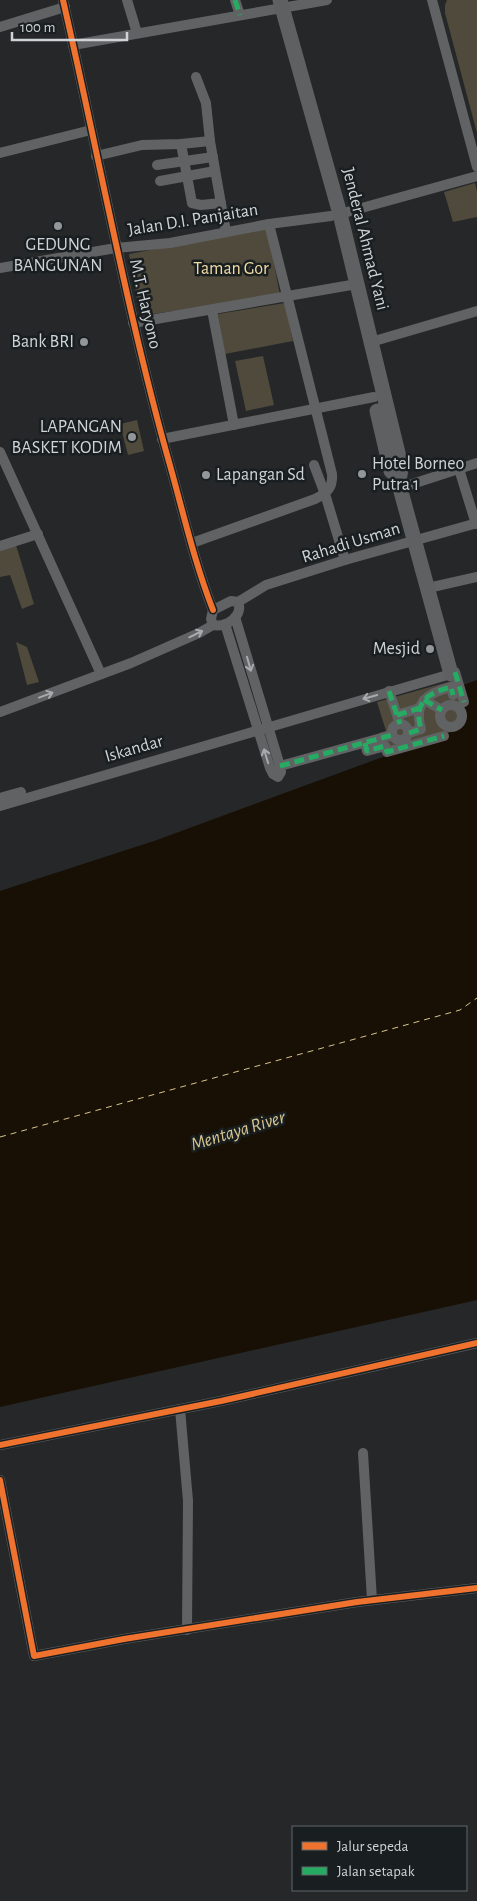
<svg xmlns="http://www.w3.org/2000/svg" width="477" height="1901" font-family="'Alegreya Sans',sans-serif">
<style>
.green{fill:#4f4a3b}
.water{fill:#181004}
.lines{fill:none;stroke-linecap:round;stroke-linejoin:round}
.ferry{stroke:#d8c48e;stroke-width:1;stroke-dasharray:6 5;stroke-linecap:butt}
.minor{stroke:#616264;stroke-width:10}
.highway{stroke:#5e6062;stroke-width:15}
.quiet{stroke:#26ab63;stroke-width:5;stroke-dasharray:10 5;stroke-linecap:butt}
.cycleway-casing{stroke:#191f21;stroke-width:9}
.cycleway{stroke:#ef722f;stroke-width:6}
.oneway{stroke:#a8abad}
.poi-dot{fill:#949799;stroke:#191f21;stroke-width:2}
.labels{text-anchor:middle;dominant-baseline:central;stroke-width:5;stroke-linejoin:round;paint-order:stroke}
.street-label{font-size:18px;fill:#cfd3d5;stroke:#191f21}
.poi-label{font-size:18px;fill:#cfd3d5;stroke:#191f21;text-anchor:end}
.park-label{font-size:18px;fill:#f0dba5;stroke:#191f21}
.water-label{font-size:19px;font-style:italic;fill:#d8c48e;stroke:#191f21}
</style>
<rect width="100%" height="100%" fill="#252729"/>
<g class="green">
<polygon points="447,0 477,0 477,133 445,13 445,5"/>
<polygon points="475,183 477,191 477,217 453,222 444,192"/>
<polygon points="267,228 280,295 140,316 129,254"/>
<polygon points="285,303 293,341 225,354 218,314"/>
<polygon points="263,356 274,405 246,411 235,361"/>
<polygon points="137,420 144,451 128,455 120,424"/>
<polygon points="16,545 34,604 22,609 10,575 0,577 0,550"/>
<polygon points="16,642 27,647 39,682 27,685"/>
<path d="M455,680C459,694 472,718 458,729L386,755L379,733L386,731L377,702Z"/>
</g>
<polygon class="water" points="477,680 477,1300 0,1407 0,891 157,840 459,729 465,720 462,704 463,685"/>
<g class="lines">
<polyline class="ferry" points="0,1137 460,1010 477,998"/>
<g class="minor">
<path d="M63,0C99,156 127,314 171,469C184,516 195,564 213,610"/>
<polyline points="127,0 137,33"/>
<polyline points="235,0 240,15"/>
<polyline points="432,0 477,167"/>
<polyline points="0,27 65,7"/>
<polyline points="73,45 327,0"/>
<polyline points="196,77 206,103 210,141 226,232"/>
<polyline points="181,144 192,203 201,205 221,203"/>
<polyline points="0,153 91,130"/>
<polyline points="96,156 142,145 181,144 210,141"/>
<polyline points="157,165 213,157"/>
<polyline points="160,181 215,171"/>
<polyline points="340,214 477,176"/>
<polyline points="0,268 116,248 170,243 269,224 331,216"/>
<polyline points="212,310 234,425"/>
<polyline points="133,323 357,284"/>
<polyline points="371,342 477,311"/>
<polyline points="162,439 374,397"/>
<polyline points="0,452 101,674"/>
<polyline points="314,465 325,494 345,560"/>
<polyline points="459,469 476,524"/>
<polyline points="400,488 477,463"/>
<path d="M192,543L315,499C327,493 333,488 332,474L269,224"/>
<polyline points="0,546 38,534"/>
<polyline points="428,588 477,577"/>
<path d="M231,601L238,602C244,616 226,628 213,625L211,619L213,610Z"/>
<polyline points="238,602 266,585 345,560 477,523"/>
<polyline points="225,624 270,768 273,774 278,777 281,772 280,766 235,617"/>
<polyline points="455,672 464,702"/>
<polyline points="389,691 400,724"/>
<polyline points="424,700 442,710"/>
<circle cx="451" cy="716" r="11"/>
<polyline points="0,712 131,663 199,633 213,625"/>
<polyline points="397,715 420,708"/>
<circle cx="400" cy="732" r="8"/>
<path d="M409,733L421,729C413,702 428,693 451,687L453,695"/>
<polyline points="365,743 367,751 385,746 387,752 444,736"/>
<polyline points="280,766 392,735"/>
<polyline points="0,798 21,792"/>
<polyline points="0,806 451,674"/>
<polyline points="180,1409 188,1501 187,1630"/>
<polyline points="0,1445 221,1401 477,1343"/>
<polyline points="363,1453 372,1600"/>
<polyline points="0,1480 34,1656 124,1639 357,1602 477,1588"/>
</g>
<g class="highway">
<polyline points="280,0 340,214 398,453 401,469 399,481 400,488 451,674"/>
<polyline points="377,411 391,471 395,475"/>
</g>
<g class="quiet">
<polyline points="235,0 240,15"/>
<polyline points="455,672 464,702"/>
<polyline points="389,691 400,724"/>
<polyline points="424,700 442,710"/>
<polyline points="397,715 420,708"/>
<path d="M409,733L421,729C413,702 428,693 451,687L453,695"/>
<polyline points="365,743 367,751 385,746 387,752 444,736"/>
<polyline points="280,766 392,735"/>
</g>
<g class="cycleway-casing">
<g id="cycleway">
<path d="M63,0C99,156 127,314 171,469C184,516 195,564 213,610"/>
<polyline points="0,1445 221,1401 477,1343"/>
<polyline points="0,1480 34,1656 124,1639 357,1602 477,1588"/>
</g>
</g>
<use href="#cycleway" class="cycleway"/>
</g>
<defs><path id="oneway-shaft" d="M-6 0H5M1.5-3L5.5 0L1.5 3" fill="none" stroke-width="1.6" stroke-linecap="round" stroke-linejoin="round" transform="scale(1.25)"/></defs>
<g class="oneway">
<use href="#oneway-shaft" transform="translate(196 634) rotate(-26)"/>
<use href="#oneway-shaft" transform="translate(249 664) rotate(74)"/>
<use href="#oneway-shaft" transform="translate(46 695) rotate(-20)"/>
<use href="#oneway-shaft" transform="translate(370 697) rotate(164)"/>
<use href="#oneway-shaft" transform="translate(266 756) rotate(-107)"/>
</g>
<g class="poi-dot">
<circle cx="58" cy="226" r="5"/>
<circle cx="84" cy="342" r="5"/>
<circle cx="132" cy="437" r="5"/>
<circle cx="362" cy="474" r="5"/>
<circle cx="206" cy="475" r="5"/>
<circle cx="430" cy="649" r="5"/>
</g>
<g class="labels">
<g class="street-label">
<text transform="translate(193 220) rotate(-9)">Jalan D.I. Panjaitan</text>
<text transform="translate(365 239) rotate(76)">Jenderal Ahmad Yani</text>
<text transform="translate(145 304) rotate(77)">M.T. Haryono</text>
<text transform="translate(351 543) rotate(-17)">Rahadi Usman</text>
<text transform="translate(134 749) rotate(-16)">Iskandar</text>
</g>
<g class="poi-label">
<text x="58" y="245" text-anchor="middle">GEDUNG<tspan x="58" dy="21">BANGUNAN</tspan></text>
<text x="74" y="342">Bank BRI</text>
<text x="122" y="427">LAPANGAN<tspan x="122" dy="21">BASKET KODIM</tspan></text>
<text x="372" y="464" text-anchor="start">Hotel Borneo<tspan x="372" dy="21">Putra 1</tspan></text>
<text x="216" y="475" text-anchor="start">Lapangan Sd</text>
<text x="420" y="649">Mesjid</text>
</g>
<g class="park-label">
<text x="231" y="269">Taman Gor</text>
</g>
<g class="water-label">
<text transform="translate(238 1131) rotate(-17)">Mentaya River</text>
</g>
</g>
<rect x="292" y="1826" width="175" height="65" fill="#191f21" stroke="#626769"/>
<rect x="302" y="1842" width="25" height="8" fill="#ef722f" stroke="#626769"/>
<text x="337" y="1851" font-size="15" fill="#cfd3d5">Jalur sepeda</text>
<rect x="302" y="1867" width="25" height="8" fill="#26ab63" stroke="#626769"/>
<text x="337" y="1876" font-size="15" fill="#cfd3d5">Jalan setapak</text>
<path d="M12 32v8h115v-8" fill="none" stroke="#cfd3d5" stroke-width="2.5"/>
<text x="20" y="32" font-size="15" fill="#cfd3d5" stroke="#191f21" stroke-width="4" paint-order="stroke">100 m</text>
</svg>
